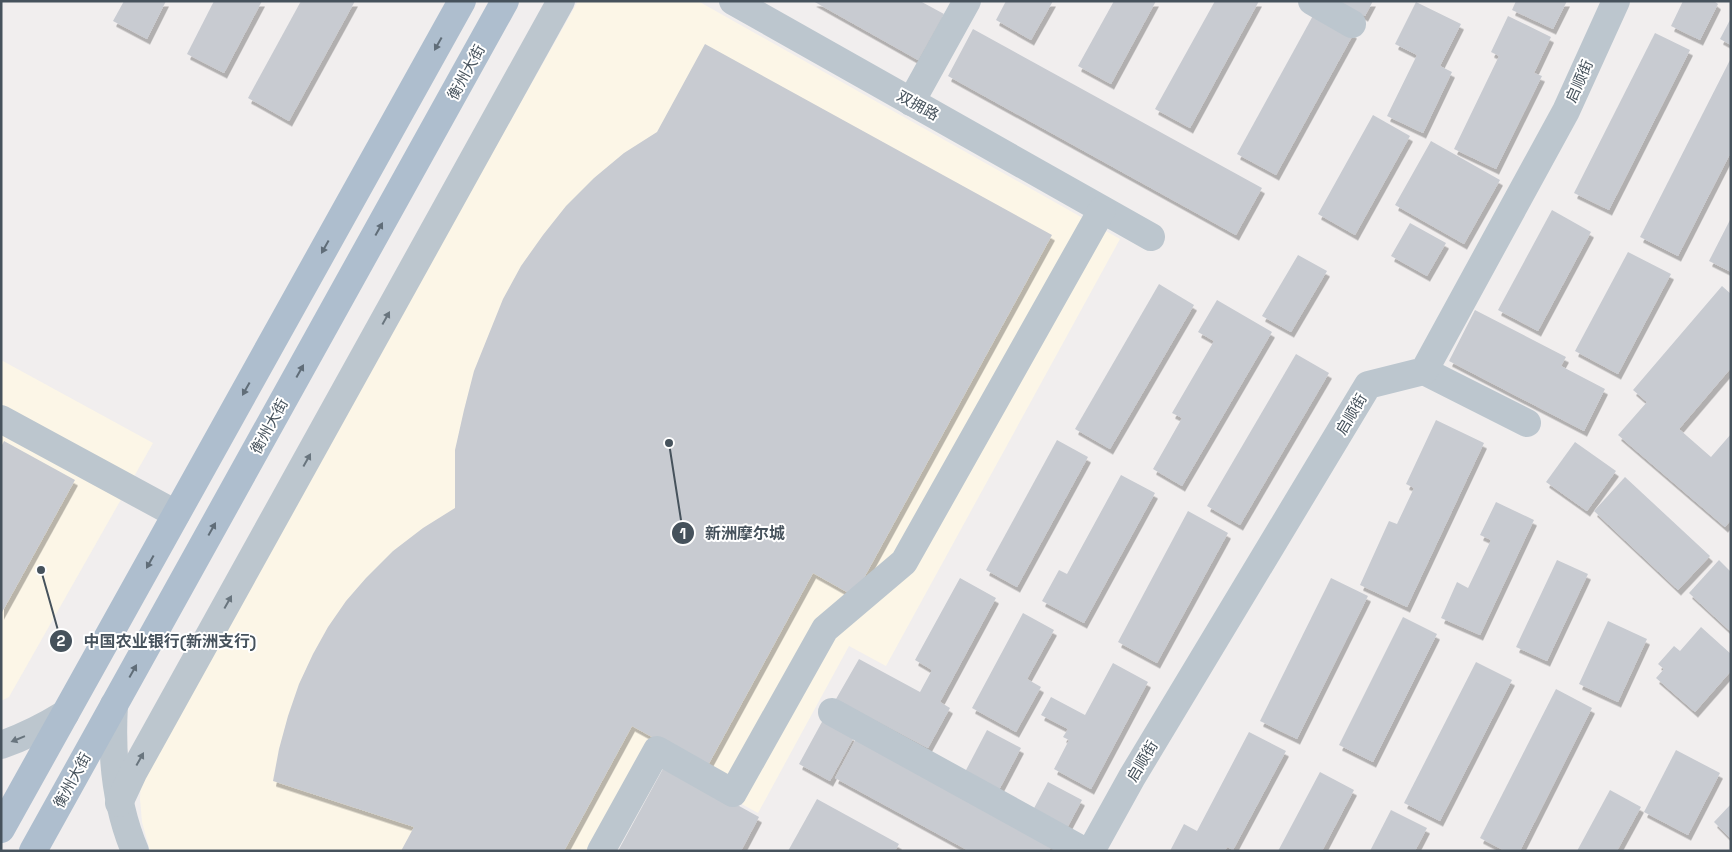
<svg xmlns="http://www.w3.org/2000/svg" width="1732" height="852" font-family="'Space Grotesk','Noto Sans SC',sans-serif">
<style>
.commercial{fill:#fcf6e7}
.building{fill:#c8cbd1;filter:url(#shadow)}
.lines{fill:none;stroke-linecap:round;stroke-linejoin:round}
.minor{stroke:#bcc6ce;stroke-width:28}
.major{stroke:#aebece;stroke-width:28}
.oneway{fill:#606d78}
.oneway2{fill:#69757e}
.labels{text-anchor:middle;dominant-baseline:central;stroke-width:4;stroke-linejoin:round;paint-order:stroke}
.street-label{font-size:15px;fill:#46525c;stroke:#fff}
.leader{fill:none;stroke:#46525c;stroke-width:2}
.callout-dot{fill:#46525c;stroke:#fff;stroke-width:2}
.mark-label{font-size:15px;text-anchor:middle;font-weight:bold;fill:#fff}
.callout-label{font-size:16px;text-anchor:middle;font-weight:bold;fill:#46525c;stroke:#fff;stroke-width:4;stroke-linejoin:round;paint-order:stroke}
</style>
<defs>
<filter id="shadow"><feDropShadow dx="3" dy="5.5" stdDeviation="0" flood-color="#0004"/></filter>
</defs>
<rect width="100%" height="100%" fill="#f1eeee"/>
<g class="commercial">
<polygon points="578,1 698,1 1120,239 886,666 849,646 758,813 661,760 611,851 150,851 142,822 140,799 141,776"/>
<polygon points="1,360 153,443 9,697 1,701"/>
</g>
<g class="building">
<polygon points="124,1 166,1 147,39 113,21"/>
<polygon points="214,1 262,1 224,73 187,54"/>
<polygon points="301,1 355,1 289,121 248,98"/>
<polygon points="813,1 920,1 944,14 918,60"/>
<polygon points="1006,1 1053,1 1031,40 996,20"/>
<polygon points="1114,1 1156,1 1111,84 1078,66"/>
<polygon points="1215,1 1259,1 1190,128 1155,109"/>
<polygon points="1338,1 1373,1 1365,16"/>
<polygon points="1516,1 1567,1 1553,29 1512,10"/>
<polygon points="1683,1 1714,1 1718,4 1700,40 1671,26"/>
<polygon points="1416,2 1461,24 1440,66 1452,72 1423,133 1387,116 1417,55 1395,44"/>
<polygon points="1315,12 1354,33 1276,175 1237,154"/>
<polygon points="1508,16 1551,37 1534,73 1542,76 1496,169 1454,149 1499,56 1491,52"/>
<polygon points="1731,18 1731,45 1720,39"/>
<polygon points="973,29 1262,188 1236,235 948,76"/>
<polygon points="1655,33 1690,50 1609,210 1574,193"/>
<polygon points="705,44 1052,235 854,596 813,573 707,767 632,726 564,851 401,851 414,827 273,781 279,749 288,716 299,684 313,654 328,627 346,601 366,578 393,551 423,528 455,508 455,450 464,410 474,371 503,299 521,266 543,235 566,206 594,178 624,153 657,132"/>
<polygon points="1731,58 1731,152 1678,256 1640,237"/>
<polygon points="1373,115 1410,136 1355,235 1318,214"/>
<polygon points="1431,141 1500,180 1464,244 1395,205"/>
<polygon points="1552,210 1591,232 1538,331 1498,310"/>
<polygon points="1731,218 1731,272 1709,261"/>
<polygon points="1410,223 1446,243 1427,276 1391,256"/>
<polygon points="1628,252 1671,274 1618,374 1575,351"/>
<polygon points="1298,255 1327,271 1291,332 1262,316"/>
<polygon points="1159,284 1194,305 1110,449 1075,429"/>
<polygon points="1722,286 1731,294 1731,368 1679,429 1711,457 1731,434 1731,520 1725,527 1618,435 1647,402 1633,390"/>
<polygon points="1217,300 1272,332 1182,486 1153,469 1182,418 1172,413 1214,341 1198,332"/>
<polygon points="1475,310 1566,357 1561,366 1605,389 1584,431 1449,361"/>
<polygon points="1296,354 1329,373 1240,525 1207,506"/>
<polygon points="1436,420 1484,443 1407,607 1360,585 1389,521 1397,524 1414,488 1406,484"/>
<polygon points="1057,440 1088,457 1017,587 986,570"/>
<polygon points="4,441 75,480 1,614 1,447"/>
<polygon points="1575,442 1616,471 1587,511 1546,482"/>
<polygon points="1121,475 1155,493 1084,623 1042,601 1059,570 1067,574"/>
<polygon points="1625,477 1710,556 1678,590 1594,511"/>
<polygon points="1496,502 1534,520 1480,635 1441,618 1457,582 1468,588 1491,540 1480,535"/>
<polygon points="1188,511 1228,533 1157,663 1118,642"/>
<polygon points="1557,560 1588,574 1547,661 1516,647"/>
<polygon points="1719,560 1731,572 1731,632 1689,593"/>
<polygon points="960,578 996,598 940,702 950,708 928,748 836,699 859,659 920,692 932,670 915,660"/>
<polygon points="1331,578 1368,596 1297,739 1260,721"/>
<polygon points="1023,613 1054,630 1027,679 1041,687 1016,732 972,708"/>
<polygon points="1403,617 1437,634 1373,762 1339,745"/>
<polygon points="1608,621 1647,639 1618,702 1579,684"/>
<polygon points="1701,627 1731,654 1731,671 1695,712 1656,678 1664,669 1658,664 1674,646 1680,651"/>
<polygon points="1476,662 1512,680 1440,821 1404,803"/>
<polygon points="1113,663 1148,682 1091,789 1054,769 1069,740 1063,737 1068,729 1041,715 1051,697 1085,715"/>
<polygon points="1556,689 1592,708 1520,851 1505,851 1480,838"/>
<polygon points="823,720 854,737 830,781 799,764"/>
<polygon points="987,730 1021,748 999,790 965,772"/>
<polygon points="1249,732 1286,751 1233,850 1227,847 1225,851 1170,851 1184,824 1197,831"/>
<polygon points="857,737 1053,843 1049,851 969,851 835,778"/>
<polygon points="1676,750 1720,773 1688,835 1644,812"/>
<polygon points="665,765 759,817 741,851 618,851"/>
<polygon points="1320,772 1354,790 1322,851 1278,851"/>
<polygon points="1048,782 1082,800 1066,830 1032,812"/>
<polygon points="1610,790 1641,807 1617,851 1577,851"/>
<polygon points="817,799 899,844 895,851 788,851"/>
<polygon points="1731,804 1731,839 1714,822"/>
<polygon points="1391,810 1427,828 1415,851 1370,851"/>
</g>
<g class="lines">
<g class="minor">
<polyline points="733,1 1151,237"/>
<polyline points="1312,1 1352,24"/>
<polyline points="911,102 967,1"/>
<polyline points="1424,371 1527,423"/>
<polyline points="1,419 176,514"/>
<path d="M114,705C111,755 115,804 135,851"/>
<polyline points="832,712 1084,851"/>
<path d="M1,745C24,737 44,727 65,714"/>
<polyline points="119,803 133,773 561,1"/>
<polyline points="601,851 657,750 733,793 825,629 904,562 1102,210"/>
<polyline points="1091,851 1132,777 1368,385 1424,371 1566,111 1616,1"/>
</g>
<g class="major">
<polyline points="1,829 462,1"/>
<polyline points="33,851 505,1"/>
</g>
</g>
<defs><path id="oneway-solid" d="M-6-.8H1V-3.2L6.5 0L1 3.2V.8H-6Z" transform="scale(1.25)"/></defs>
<g class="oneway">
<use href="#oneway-solid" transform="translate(438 44) rotate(119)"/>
<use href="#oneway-solid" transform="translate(379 229) rotate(-61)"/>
<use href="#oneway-solid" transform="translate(325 247) rotate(119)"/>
<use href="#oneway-solid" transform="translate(300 371) rotate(-61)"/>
<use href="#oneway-solid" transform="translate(246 389) rotate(119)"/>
<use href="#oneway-solid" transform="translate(212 529) rotate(-61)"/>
<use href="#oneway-solid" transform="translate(150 562) rotate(119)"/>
<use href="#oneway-solid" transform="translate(133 671) rotate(-61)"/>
</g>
<g class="oneway2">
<use href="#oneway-solid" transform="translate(386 318) rotate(-61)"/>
<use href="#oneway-solid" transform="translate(307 460) rotate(-61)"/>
<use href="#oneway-solid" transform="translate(228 602) rotate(-61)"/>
<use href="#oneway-solid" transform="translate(18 739) rotate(158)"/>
<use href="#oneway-solid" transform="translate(140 759) rotate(-61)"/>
</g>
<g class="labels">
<g class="street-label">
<text transform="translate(466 72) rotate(-61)">衡州大街</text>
<text transform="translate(1579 81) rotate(-66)">启顺街</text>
<text transform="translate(918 105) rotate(29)">双拥路</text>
<text transform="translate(1351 414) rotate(-59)">启顺街</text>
<text transform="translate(269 426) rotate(-61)">衡州大街</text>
<text transform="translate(1142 761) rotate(-59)">启顺街</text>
<text transform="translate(72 780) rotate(-61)">衡州大街</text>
</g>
</g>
<path class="leader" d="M669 443L683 533M41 570L61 641"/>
<g class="callout-dot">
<circle cx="669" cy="443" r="5"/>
<circle cx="41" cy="570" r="5"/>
<circle cx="683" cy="533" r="12"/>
<circle cx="61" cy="641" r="12"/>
</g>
<g class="mark-label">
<text x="683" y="539">1</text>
<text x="61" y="646">2</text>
</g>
<g class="callout-label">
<text x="745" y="539">新洲摩尔城</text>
<text x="170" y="647">中国农业银行(新洲支行)</text>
</g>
<rect width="1732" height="852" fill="none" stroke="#46525c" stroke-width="5"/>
</svg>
